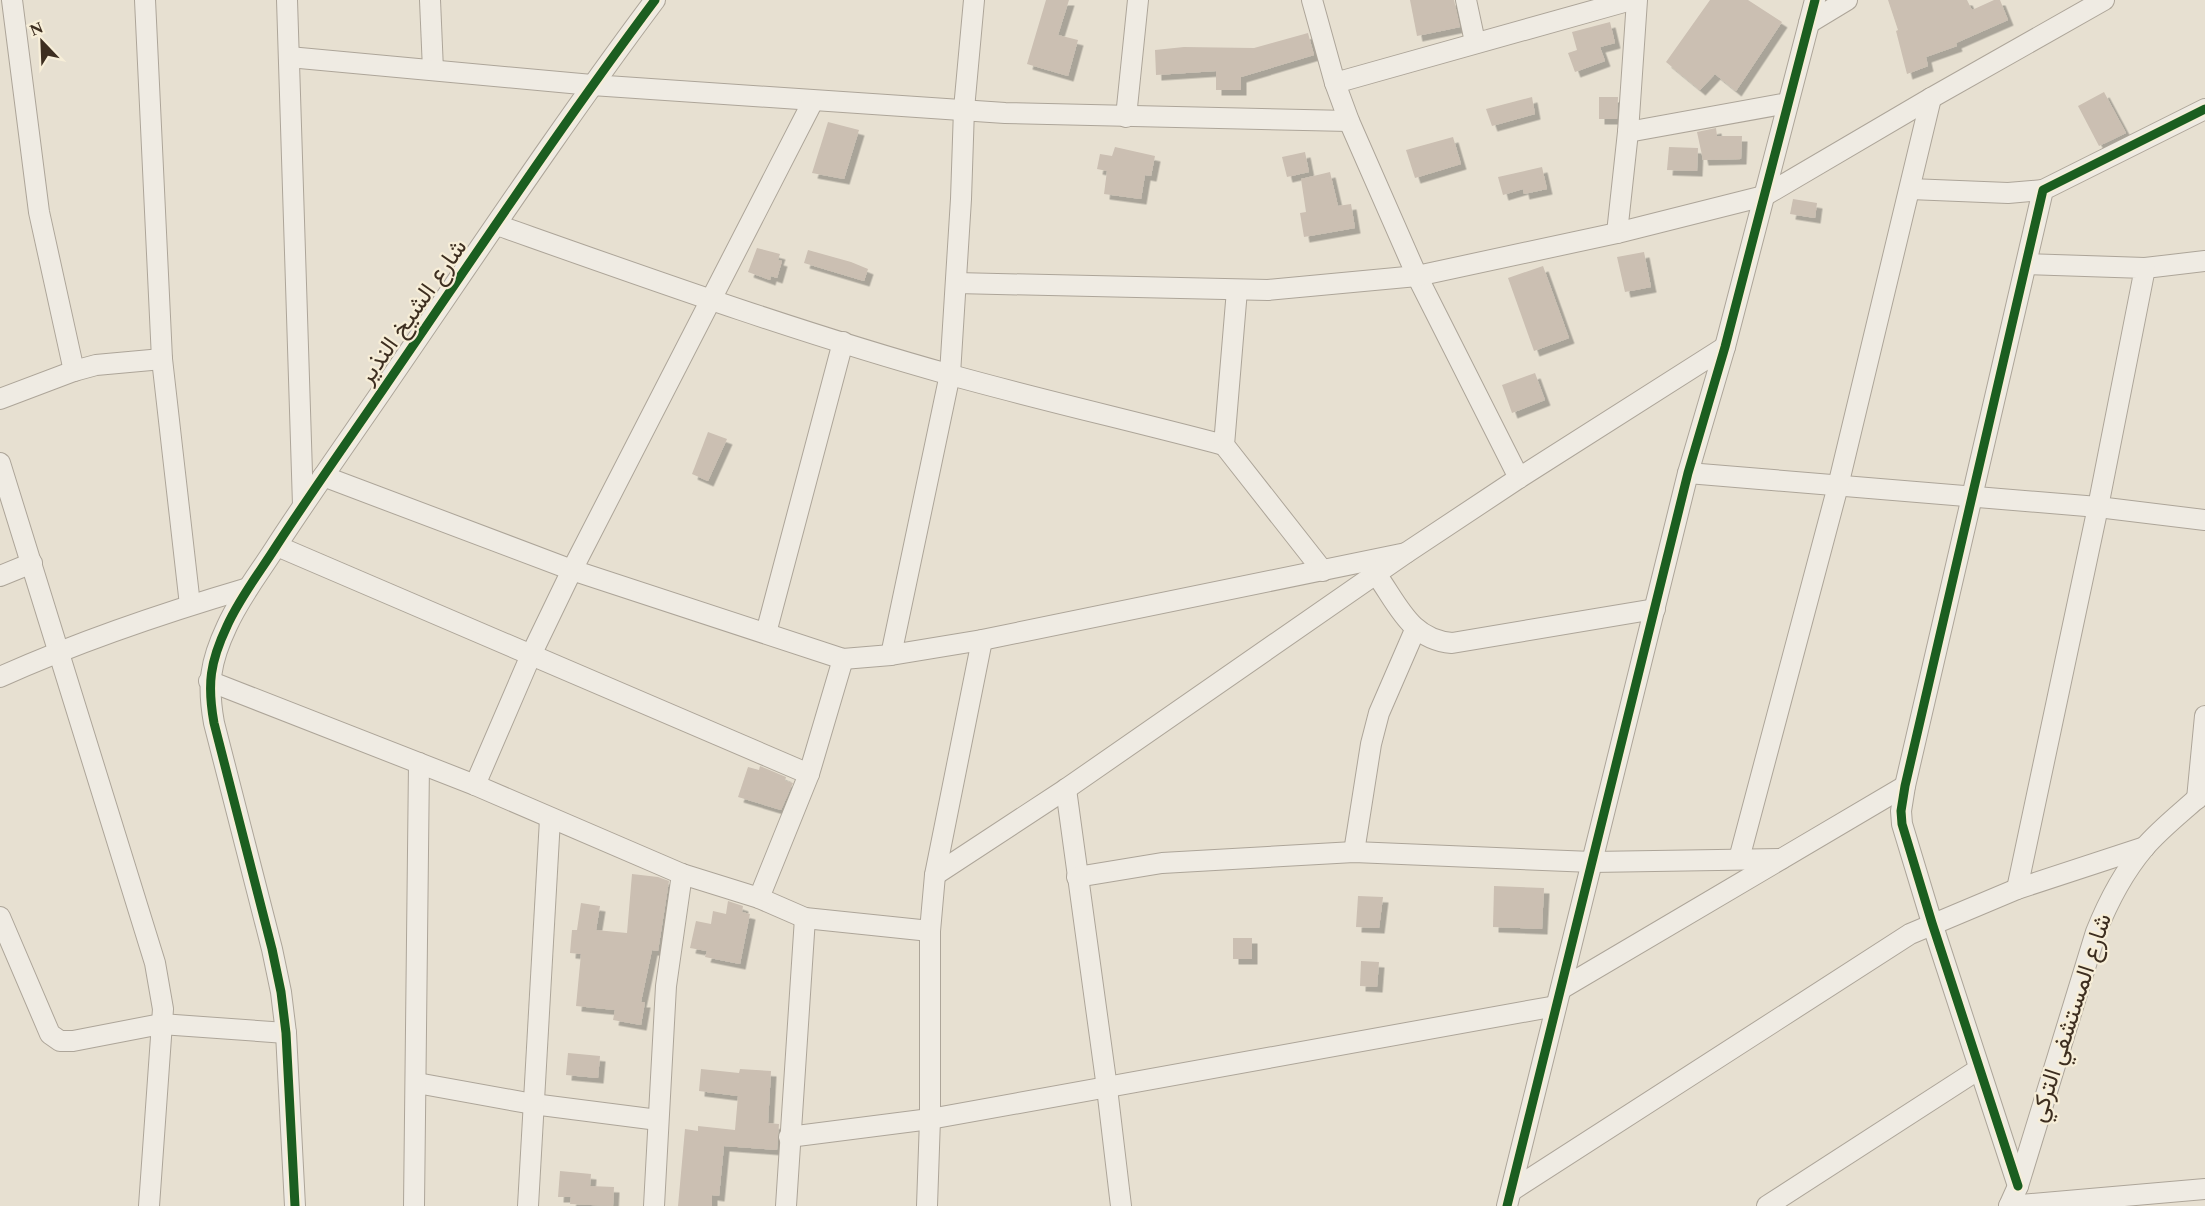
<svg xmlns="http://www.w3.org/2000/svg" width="2205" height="1206" font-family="Spectral,Vazirmatn,serif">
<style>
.building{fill:#cbbfb2;filter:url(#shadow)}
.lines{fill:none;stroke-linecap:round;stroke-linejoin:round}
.minor-casing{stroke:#ada599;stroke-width:22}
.minor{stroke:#efebe3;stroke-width:20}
.cycleway-casing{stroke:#f7eed8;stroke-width:13}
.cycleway{stroke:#1b5e20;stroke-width:9}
.labels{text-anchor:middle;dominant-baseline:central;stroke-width:4.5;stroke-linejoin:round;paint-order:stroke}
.street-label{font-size:24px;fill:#3d2e20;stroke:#f7eed8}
</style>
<defs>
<filter id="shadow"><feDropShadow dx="5.5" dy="5.5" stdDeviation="0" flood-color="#0004"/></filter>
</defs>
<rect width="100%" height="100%" fill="#e7e0d1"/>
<g class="building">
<polygon points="1046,0 1069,0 1058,35 1078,40 1068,76 1027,64"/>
<polygon points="1410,0 1454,0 1460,27 1417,36"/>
<polygon points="1710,0 1748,0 1782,22 1736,91 1715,74 1700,90 1666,62"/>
<polygon points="1888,0 1967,0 1972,10 1994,0 2000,0 2008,20 1956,43 1957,46 1926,57 1928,66 1907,74 1896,31 1898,30"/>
<polygon points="1610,22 1615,43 1600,47 1605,61 1575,72 1568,53 1577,50 1572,32"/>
<polygon points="1308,33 1314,55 1241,77 1241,90 1216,90 1216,71 1156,75 1155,50 1184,47 1254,48"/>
<polygon points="2104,92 2126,133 2099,146 2078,106"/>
<polygon points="1532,97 1535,114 1492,126 1486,109"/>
<polygon points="1599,97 1618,97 1617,119 1599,119"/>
<polygon points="828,122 859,130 844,179 812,173"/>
<polygon points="1716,128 1717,136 1742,136 1741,159 1703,160 1697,132"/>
<polygon points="1453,137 1461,164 1415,178 1406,150"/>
<polygon points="1115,147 1155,156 1151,176 1145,175 1141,199 1104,194 1107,171 1097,169 1100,154 1112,156"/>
<polygon points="1669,147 1698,148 1697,171 1667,170"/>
<polygon points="1305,152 1309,172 1287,177 1282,157"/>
<polygon points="1542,167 1547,189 1524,194 1523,189 1503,195 1498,177"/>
<polygon points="1330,172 1338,206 1351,204 1355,228 1304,237 1300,213 1306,212 1301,179"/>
<polygon points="1793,199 1817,203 1815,218 1790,214"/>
<polygon points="757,248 780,254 778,260 782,261 777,278 771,276 770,280 748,272"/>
<polygon points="808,250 851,262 868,269 864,281 804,263"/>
<polygon points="1644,252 1651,287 1625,292 1617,257"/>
<polygon points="1543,266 1569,338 1534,351 1508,278"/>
<polygon points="1535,373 1545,400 1512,413 1502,385"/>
<polygon points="708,432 727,439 708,481 692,474"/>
<polygon points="760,766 786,777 785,781 793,783 781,810 738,797 748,767 759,770"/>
<polygon points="632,874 658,877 669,881 658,951 652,950 641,1002 645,1002 641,1025 613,1020 615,1010 576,1006 581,954 570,953 572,930 577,930 581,903 600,906 596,930 627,933"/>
<polygon points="1494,886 1544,888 1542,929 1493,927"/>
<polygon points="1358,896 1383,897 1379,928 1356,927"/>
<polygon points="728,901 743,906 742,912 750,914 740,964 705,957 707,951 690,948 696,921 711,924 713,911 726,914"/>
<rect x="1233" y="938" width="19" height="21"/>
<polygon points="1361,961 1379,962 1377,987 1360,986"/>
<polygon points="568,1053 600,1056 598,1078 566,1075"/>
<polygon points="701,1069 739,1073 740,1069 771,1071 768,1123 779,1124 777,1150 724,1146 719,1196 712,1195 712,1206 678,1206 685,1129 698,1131 698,1126 735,1130 738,1096 699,1091"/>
<polygon points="560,1171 591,1174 590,1186 614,1187 613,1206 570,1204 571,1197 558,1197"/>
</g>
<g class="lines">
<g class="minor-casing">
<g id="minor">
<polyline points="12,0 39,212 74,371"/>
<polyline points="145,0 162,359 190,605"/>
<polyline points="287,0 303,505"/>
<polyline points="430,0 433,70"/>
<polyline points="1312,0 1335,83 1349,121 1417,276 1519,478"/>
<polyline points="1466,0 1475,42"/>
<polyline points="1809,23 1847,0"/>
<polyline points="289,57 592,85 1005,113 1349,121"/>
<polyline points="1335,83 1631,0"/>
<polyline points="1126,117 1138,0"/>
<polyline points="1628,132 1788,103"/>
<polyline points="1910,189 2008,193 2043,190"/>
<path d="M497,225C647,278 797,332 951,375C1041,400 1133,421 1224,445"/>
<polyline points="1617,233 1628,132 1637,0"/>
<polyline points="2145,268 2205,261"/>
<polyline points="956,283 1268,290 1417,276 1617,233 1764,196 1931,98 2104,0"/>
<polyline points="1237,290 1224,445 1323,571"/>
<polyline points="0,399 74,371 96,365 162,359"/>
<polyline points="0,463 155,963 163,1009 149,1206"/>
<polyline points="1688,473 2098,507 2205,520"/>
<polyline points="323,476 572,570 843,659 891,655 982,640 1406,553"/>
<polyline points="277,546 809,774"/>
<path d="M1376,574C1399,606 1410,639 1452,643L1655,609"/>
<polyline points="0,576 32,563"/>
<polyline points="766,633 843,342"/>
<polyline points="891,655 950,374 961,199 964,109 974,0"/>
<path d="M0,677C80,641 163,613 248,588"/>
<polyline points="209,681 475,785 682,874 759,898 805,918 930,931"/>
<polyline points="475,785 531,655 572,570 813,101"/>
<polyline points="1066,789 1107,1088 1121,1206"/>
<polyline points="2197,799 2205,716"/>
<polyline points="1354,852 1371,744 1379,713 1415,630"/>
<polyline points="1739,859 1838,486 1931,98"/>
<polyline points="935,875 1066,789 1406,553 1519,478 1725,347"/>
<polyline points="1077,877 1162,863 1354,852 1592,862 1781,859"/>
<polyline points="2017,889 2098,507 2145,268 2027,264"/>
<polyline points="759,898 809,774 843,659"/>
<polyline points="0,917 50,1034 60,1041 73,1041 161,1024 286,1033"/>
<polyline points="1561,989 1905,786"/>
<polyline points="417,1083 533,1104 658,1120"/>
<polyline points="789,1137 930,1119 1556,1006"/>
<polyline points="2018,1186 1932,923 1902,824 1901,811 1905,786 2043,190 2205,109"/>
<polyline points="1511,1191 1910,934 2017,889 2145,847"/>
<path d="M295,1206L286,1033L281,992L272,949L214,723C207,684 210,662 227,626C240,597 260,572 277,545C311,493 347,442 382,391C472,260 560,127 655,0"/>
<polyline points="414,1206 419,763"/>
<polyline points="528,1206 550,819"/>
<polyline points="654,1206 666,986 682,874"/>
<polyline points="786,1206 805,918"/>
<polyline points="927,1206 930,1119 930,931 935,875 982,640"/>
<polyline points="1507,1206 1688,473 1725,347 1815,0"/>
<polyline points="1767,1206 1979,1069"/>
<path d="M2009,1206L2018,1186L2096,932C2108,902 2123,873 2144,848C2162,827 2185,810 2205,791"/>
<polyline points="2009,1206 2205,1189"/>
</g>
</g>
<use href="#minor" class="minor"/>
<g class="cycleway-casing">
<g id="cycleway">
<polyline points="2018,1186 1932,923 1902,824 1901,811 1905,786 2043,190 2205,109"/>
<path d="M295,1206L286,1033L281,992L272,949L214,723C207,684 210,662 227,626C240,597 260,572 277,545C311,493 347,442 382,391C472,260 560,127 655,0"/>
<polyline points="1507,1206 1688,473 1725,347 1815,0"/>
</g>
</g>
<use href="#cycleway" class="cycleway"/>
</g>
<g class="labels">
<g class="street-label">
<text transform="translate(413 312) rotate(-55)">شارع الشيخ النذير</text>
<text transform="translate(2071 1018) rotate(-72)">شارع المستشفي التركي</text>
</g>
</g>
<g transform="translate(42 42) rotate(337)" stroke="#f7eed8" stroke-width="4.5" paint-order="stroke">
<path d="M0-4.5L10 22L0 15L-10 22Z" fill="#3d2e20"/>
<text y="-9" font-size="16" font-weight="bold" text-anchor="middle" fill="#3d2e20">N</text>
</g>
</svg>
